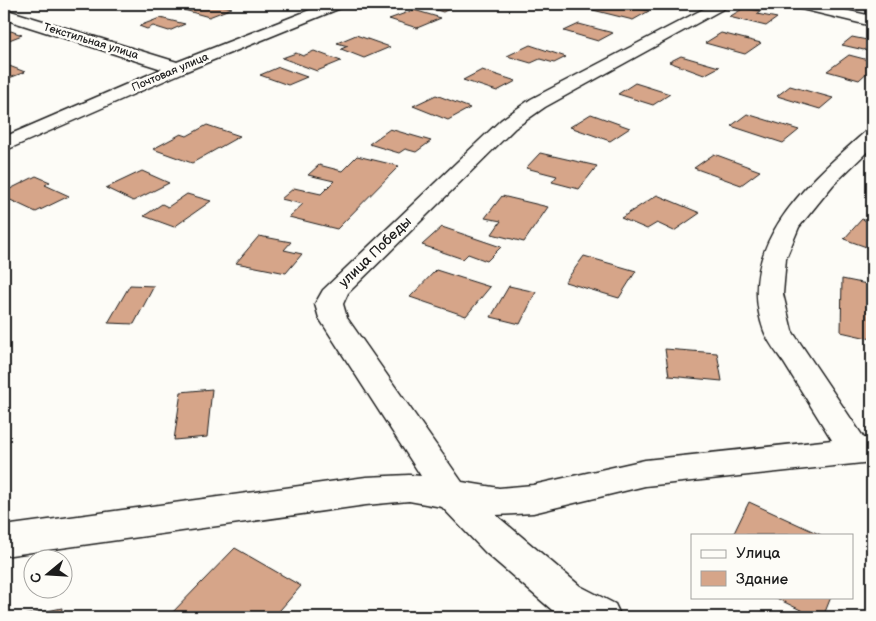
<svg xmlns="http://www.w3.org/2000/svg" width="876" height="621" font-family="'Balsamiq Sans',sans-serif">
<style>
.building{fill:#d6a589;stroke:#1c1c1c}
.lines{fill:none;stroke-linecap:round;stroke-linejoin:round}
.minor-casing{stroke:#1c1c1c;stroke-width:3}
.minor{fill:#fdfcf7;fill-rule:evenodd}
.labels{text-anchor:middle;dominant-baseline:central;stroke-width:5;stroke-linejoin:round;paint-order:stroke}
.far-street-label{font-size:11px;fill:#1c1c1c;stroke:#fdfcf7}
.street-label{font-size:14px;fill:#1c1c1c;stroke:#fdfcf7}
</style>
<rect width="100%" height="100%" fill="#fdfcf7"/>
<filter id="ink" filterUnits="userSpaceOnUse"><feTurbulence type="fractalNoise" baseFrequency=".02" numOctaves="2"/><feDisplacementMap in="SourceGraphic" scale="10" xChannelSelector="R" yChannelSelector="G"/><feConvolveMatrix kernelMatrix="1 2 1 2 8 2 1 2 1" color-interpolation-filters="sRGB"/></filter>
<g filter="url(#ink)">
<g class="building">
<polygon points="190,4 217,4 232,8 209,17 184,10 196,5"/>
<polygon points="422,4 459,4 443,12 419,5"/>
<polygon points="606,4 618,4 649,11 633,20 593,10"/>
<polygon points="744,8 761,11 757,14 777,18 766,26 729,17"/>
<polygon points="414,10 441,18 417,28 389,19"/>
<polygon points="160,18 185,24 169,31 153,26 147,29 139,26"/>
<polygon points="579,24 613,33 598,41 564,31"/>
<polygon points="11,31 22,35 4,42 4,34"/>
<polygon points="721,33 761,43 745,54 705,43"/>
<polygon points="356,35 390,47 364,58 341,49 348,46 337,43"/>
<polygon points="852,37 872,41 872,49 867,48 864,50 842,45"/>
<polygon points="530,45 566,57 554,63 540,59 531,63 507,56"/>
<polygon points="314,51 341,61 317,71 282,58 296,53 303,56"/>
<polygon points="849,55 872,61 872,68 859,80 827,71"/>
<polygon points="681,56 719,67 704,75 669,62"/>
<polygon points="4,64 25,72 4,80"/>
<polygon points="279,67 307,77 288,85 260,75"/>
<polygon points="482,70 516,81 497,91 463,80"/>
<polygon points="635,83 670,94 653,105 618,94"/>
<polygon points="790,86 833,98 820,109 777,96"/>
<polygon points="436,95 470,108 448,120 413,106"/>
<polygon points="591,114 630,128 610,141 570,127"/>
<polygon points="747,114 799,130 783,143 731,126"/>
<polygon points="207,125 240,136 192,163 153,149 181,134 187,136"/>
<polygon points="390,129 431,141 416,152 405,149 399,153 369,144"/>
<polygon points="540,153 597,166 579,189 552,182 557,176 526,168"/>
<polygon points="714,154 760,171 741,185 694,168"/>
<polygon points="357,156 399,166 337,229 289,217 303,204 281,199 294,188 321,194 334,181 308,175 319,165 342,171"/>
<polygon points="142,171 169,183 133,201 106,188"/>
<polygon points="36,176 50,182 45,185 69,196 36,212 4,197 4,192"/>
<polygon points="187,194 211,201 174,227 144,216 162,204 168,207"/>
<polygon points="657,195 700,213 674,231 657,223 647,229 621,218"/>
<polygon points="502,196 548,207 524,242 492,234 501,221 485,218"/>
<polygon points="862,219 872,223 872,249 844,239"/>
<polygon points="442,227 501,247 487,261 468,254 463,259 422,245"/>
<polygon points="259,236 291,242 284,250 302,254 286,273 236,263"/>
<polygon points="584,256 636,271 619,298 565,282"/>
<polygon points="436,270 490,287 466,316 410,297"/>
<polygon points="842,279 872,285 872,339 841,332"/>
<polygon points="130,285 154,286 134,324 108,323"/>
<polygon points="509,286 536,292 520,324 491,317"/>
<polygon points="665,349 717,353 722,381 669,376"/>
<polygon points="212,389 207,437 174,440 181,392"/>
<polygon points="749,502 821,535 733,535"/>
<polygon points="235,548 301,586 274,617 168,617"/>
<polygon points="774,597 831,597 823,617 815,617"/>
<polygon points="62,608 61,617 17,617"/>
</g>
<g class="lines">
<g class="minor-casing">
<g id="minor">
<polygon points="325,4 346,4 343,7 184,72 4,151 4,137 162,69 4,19 4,9 177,62"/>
<path d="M713,4H732L545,107L515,128L348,293L343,304L347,318L462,482L499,488L533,485L645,460L832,440C816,414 800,389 784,363C777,353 768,342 764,331C733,245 809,182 865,132L872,130V147L833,185L799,227L786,258L783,294L792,331L864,438H872V462L645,486L533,513L496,515L580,586L615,604L621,617H565L552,610L485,552L442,507L409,501L366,505L4,556V526L366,477L409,475L421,476L319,318L315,304L323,290L501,120L531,99Z"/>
<polygon points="791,4 817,4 872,16 872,26 793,7"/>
</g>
</g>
<use href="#minor" class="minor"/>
</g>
</g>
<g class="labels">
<g class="far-street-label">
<text transform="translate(91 41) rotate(17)">Текстильная улица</text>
<text transform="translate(170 72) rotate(-23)">Почтовая улица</text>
</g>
<g class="street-label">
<text transform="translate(375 252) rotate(-44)">улица Победы</text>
</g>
</g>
<rect width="876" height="621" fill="none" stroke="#fdfcf7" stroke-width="20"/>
<rect x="10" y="10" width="856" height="601" fill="none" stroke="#1c1c1c" stroke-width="2" filter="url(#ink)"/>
<rect x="691" y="534" width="162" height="65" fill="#fdfcf7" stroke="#a3a29f"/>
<rect x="701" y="550" width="25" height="8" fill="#fdfcf7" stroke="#a3a29f"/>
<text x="736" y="558" font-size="15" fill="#1c1c1c">Улица</text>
<rect x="701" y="571" width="25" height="15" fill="#d6a589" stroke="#a3a29f"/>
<text x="736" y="584" font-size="15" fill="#1c1c1c">Здание</text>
<g transform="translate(48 574) rotate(252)"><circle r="24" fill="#fdfcf7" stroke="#a3a29f"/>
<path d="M0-4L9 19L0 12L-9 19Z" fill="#1c1c1c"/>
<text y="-8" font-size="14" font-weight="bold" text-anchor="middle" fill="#1c1c1c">С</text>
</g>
</svg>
